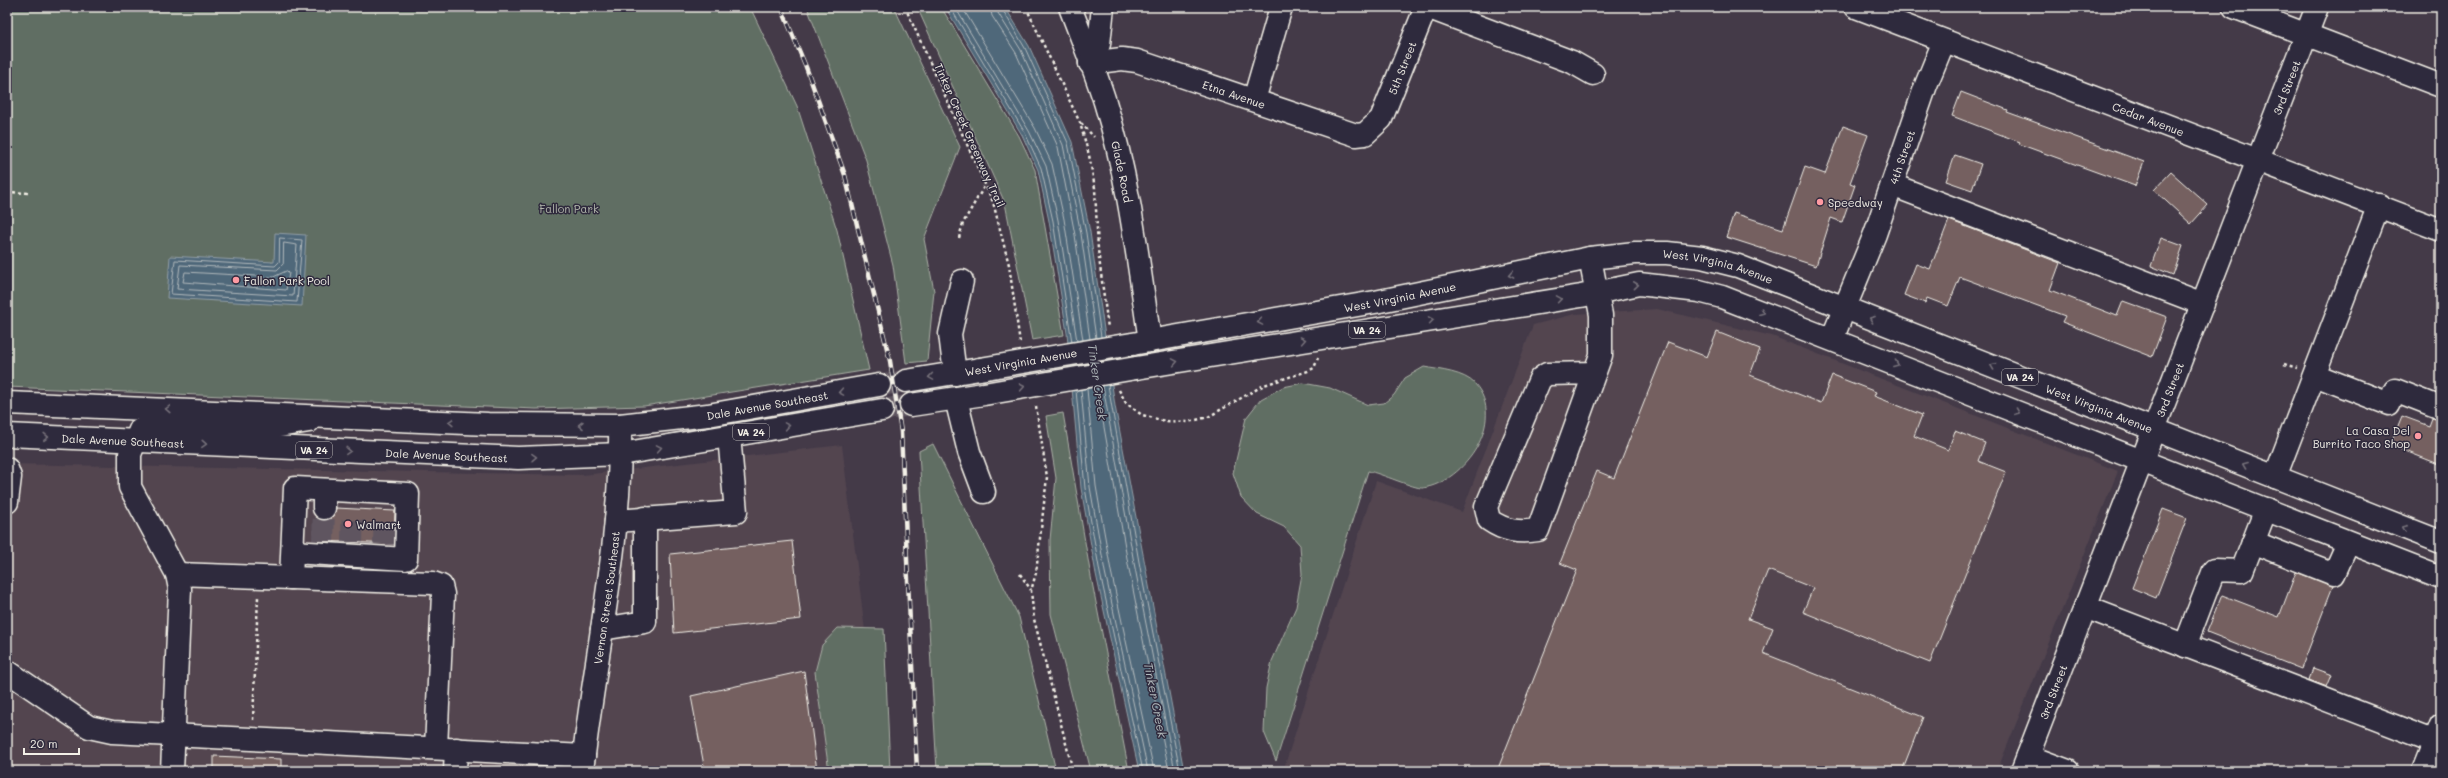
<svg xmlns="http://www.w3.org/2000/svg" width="2448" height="778" font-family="Mali,sans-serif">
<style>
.built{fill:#524550}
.green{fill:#616e63;stroke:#aab0a6}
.water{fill:#4f677a;stroke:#919ea6}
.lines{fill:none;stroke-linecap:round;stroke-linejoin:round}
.shore{stroke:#b2babc;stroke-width:1}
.building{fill:#746061;stroke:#f4f1e8}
.minor-tunnel{stroke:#5e5560;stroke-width:22;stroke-dasharray:22 11;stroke-linecap:butt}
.major-tunnel{stroke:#5e5560;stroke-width:22;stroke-dasharray:22 11;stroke-linecap:butt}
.minor-casing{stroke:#f4f1e8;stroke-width:25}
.major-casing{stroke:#f4f1e8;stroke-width:25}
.path{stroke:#f4f1e8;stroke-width:2.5;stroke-dasharray:3 3;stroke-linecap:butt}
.minor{stroke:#2f2a3d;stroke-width:22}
.major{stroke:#2f2a3d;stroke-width:22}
.rail-casing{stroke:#f4f1e8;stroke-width:4.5}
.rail{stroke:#2f2a3d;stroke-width:3;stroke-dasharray:9;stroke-linecap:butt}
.major-bridge-casing{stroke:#f4f1e8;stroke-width:25;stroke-linecap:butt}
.major-bridge{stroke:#2f2a3d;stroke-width:22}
.oneway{stroke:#747079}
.poi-dot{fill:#ff9aa2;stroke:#2f2a3d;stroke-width:1.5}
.labels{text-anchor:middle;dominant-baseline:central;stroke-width:3;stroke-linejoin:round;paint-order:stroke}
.shield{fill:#2f2a3d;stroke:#b9b5b5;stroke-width:1}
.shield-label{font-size:10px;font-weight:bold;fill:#f4f1e8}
.street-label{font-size:11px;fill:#f4f1e8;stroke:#2f2a3d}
.poi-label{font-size:11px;fill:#f4f1e8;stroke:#2f2a3d;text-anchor:start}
.park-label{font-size:11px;fill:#b2b6ac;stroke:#2f2a3d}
.water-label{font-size:12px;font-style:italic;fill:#b2babc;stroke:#2f2a3d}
</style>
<rect width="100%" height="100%" fill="#443a48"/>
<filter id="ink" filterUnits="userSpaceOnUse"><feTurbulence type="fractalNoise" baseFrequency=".025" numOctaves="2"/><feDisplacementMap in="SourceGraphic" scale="8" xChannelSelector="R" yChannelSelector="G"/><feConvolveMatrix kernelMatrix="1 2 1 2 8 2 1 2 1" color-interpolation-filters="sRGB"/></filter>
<g filter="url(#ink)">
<g class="built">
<polygon points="1657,309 1772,336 2118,471 1997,771 1283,771 1376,481 1462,512 1533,325 1575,314"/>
<polygon points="842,445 872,687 855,771 7,771 7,464 583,475"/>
</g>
<g class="green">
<polygon points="7,7 750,7 797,106 837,230 869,370 644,406 536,409 7,387"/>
<polygon points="807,7 894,7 960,147 924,239 934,291 927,361 906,363 893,265 866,160"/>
<polygon points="917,7 941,7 1019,136 1035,170 1064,335 1032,340 1005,203"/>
<path d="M1424,367C1440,370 1464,372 1475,384C1507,420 1465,482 1423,488C1415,489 1380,473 1368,471L1276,761L1264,732L1266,688L1272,661L1296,607L1302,574L1300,545L1284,527L1257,514L1241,497L1233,473L1246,418L1261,399L1283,387L1303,383L1330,388L1368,405L1384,403L1394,395L1405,378Z"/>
<polygon points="1063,413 1091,577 1129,771 1091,771 1051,614 1050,540 1056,478 1046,416"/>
<polygon points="933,444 1019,617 1056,771 937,771 919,451"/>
<polygon points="838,628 884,629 890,771 829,771 815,672 822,645"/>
</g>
<g class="water">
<polygon points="945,7 1005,7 1029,46 1072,142 1090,232 1115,406 1184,771 1139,771 1096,574 1081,488 1067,333 1049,221 1038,170 1022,135"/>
<polygon points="275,233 306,235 302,306 167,298 170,256 274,262"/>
</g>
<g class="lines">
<g class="shore">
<polyline points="950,7 1025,133 1041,168 1053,221 1072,342"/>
<polyline points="955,7 1029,131 1046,166 1058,220 1077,341"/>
<polyline points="962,7 1035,128 1052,164 1064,219 1083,340"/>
<polyline points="990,7 992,16 1016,53 1058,147 1075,235 1090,339"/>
<polyline points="996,7 998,13 1021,50 1063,145 1081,234 1096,338"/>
<polyline points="1001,7 1025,48 1068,143 1086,233 1101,337"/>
<polygon points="280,238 302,240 297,302 171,294 175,260 275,266 279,262"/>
<polygon points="284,243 297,245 293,296 177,289 180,265 277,270 283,264"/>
<polygon points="287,271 289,273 286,290 183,282 185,272 273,277"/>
<polyline points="1108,385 1139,562 1180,771"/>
<polyline points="1103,386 1134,563 1175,771"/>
<polyline points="1097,387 1128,564 1169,771"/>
<polyline points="1087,389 1096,486 1111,571 1154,771"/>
<polyline points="1076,390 1085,488 1100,573 1143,771"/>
<polyline points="1081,390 1090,487 1105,572 1148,771"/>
</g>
</g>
<g class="building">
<polygon points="1961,92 2008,110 2007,112 2144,162 2135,186 2019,144 2020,142 1952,116"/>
<polygon points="1843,126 1868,135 1850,183 1855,185 1842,222 1831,218 1816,266 1726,237 1734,213 1783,229 1805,167 1825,174"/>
<polygon points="1955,155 1981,164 1972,190 1946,181"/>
<polygon points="2171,172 2208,205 2191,224 2154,190"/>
<polygon points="1949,220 2060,263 2050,290 2117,316 2123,301 2167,317 2152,357 2062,322 2065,316 1960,277 1948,306 1927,298 1925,303 1904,295 1916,264 1930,269"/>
<polygon points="2161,238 2183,246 2173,275 2151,266"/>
<polygon points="1717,332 1760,349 1750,375 1821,403 1832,375 1876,392 1874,396 1922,415 1914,436 1948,450 1955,431 1985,443 1978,461 2006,472 1930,663 1803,612 1813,588 1768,570 1748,619 1773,628 1763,653 1923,717 1902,771 1497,771 1577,570 1560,563 1597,471 1614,478 1668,342 1707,357"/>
<polygon points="2402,416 2429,426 2432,418 2441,420 2441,465 2390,445"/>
<polygon points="336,508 395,511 394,544 319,541 320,520 331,519"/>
<polygon points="2163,509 2187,518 2156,598 2132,588"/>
<polygon points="792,541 801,619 674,633 670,554"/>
<polygon points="2296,572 2333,586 2301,669 2207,632 2222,595 2279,617"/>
<polygon points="2313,668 2332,675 2327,687 2309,680"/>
<polygon points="804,671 817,771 705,771 691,696"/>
<polygon points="214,756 281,759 281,771 214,771"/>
</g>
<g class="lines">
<g class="minor-tunnel">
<polyline points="323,541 324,508"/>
<polyline points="352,542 353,509"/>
<polyline points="384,544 385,511"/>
</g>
<g class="major-tunnel">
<polyline points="879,385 906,381"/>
<polyline points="882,410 911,405"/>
</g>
<g class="minor-casing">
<g id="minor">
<path id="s1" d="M1070,7C1082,39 1095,70 1105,102C1129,179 1138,261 1150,341"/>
<polyline points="1427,7 1572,62 1593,74"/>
<path id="s2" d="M1856,7L2441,230"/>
<polyline points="2234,7 2441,86"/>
<path id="s3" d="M1090,63L1122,59L1137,61L1356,135L1365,134L1381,119L1426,7"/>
<polyline points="1090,63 1099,44 1103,7"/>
<polyline points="1254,100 1281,7"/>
<polyline points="1892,185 2203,304"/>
<path d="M1590,258L1601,315V355L1538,530C1518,533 1505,531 1489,520L1486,507L1540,379L1547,374L1594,373"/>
<path id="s4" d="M1832,339L1875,234L1926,85L1944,41"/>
<polyline points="955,374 950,334 962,281"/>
<polyline points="2315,375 2389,404 2395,390 2441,408"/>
<polyline points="956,399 969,452 984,492"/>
<polyline points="7,469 10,477 7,502"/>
<polyline points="2275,477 2379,205"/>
<polyline points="324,508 324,490"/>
<polyline points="616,521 736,512 729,436"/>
<polyline points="2253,542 2334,574 2348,543"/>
<polyline points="177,574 433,583 441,586 443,594 436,748"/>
<polyline points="291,578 295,488 408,494 406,559 293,552"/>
<polyline points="2085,607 2441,744"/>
<polyline points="602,629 645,622 645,518"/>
<polyline points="2185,646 2214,570 2242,571 2266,509"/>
<polyline points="7,671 89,727 112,732 584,756"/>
<polyline points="2028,756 2068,771"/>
<polyline points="172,771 180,589 177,574 130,487 130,454 140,430 152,424 267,428 309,421"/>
<polyline points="455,771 456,749"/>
<path id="s5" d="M582,771C595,655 622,541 620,425"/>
<path id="s6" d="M2022,771L2317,7"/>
<polyline points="2423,771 2441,725"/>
</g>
</g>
<g class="major-casing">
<g id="major">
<path id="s7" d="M1132,344L1375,302L1590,258L1635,253H1667L1702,257L1738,266L2441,542"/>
<polyline points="1136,368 1581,296 1639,284 1699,291 1722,297 2441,578"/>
<polyline points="906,381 980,369"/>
<path id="s8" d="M7,403L488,424L620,425L708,415L879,385"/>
<polyline points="911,405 984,394"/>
<path id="s9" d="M7,435L518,458L621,454L882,410"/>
</g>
</g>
<g class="path">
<polyline points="905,7 993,202 1009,265 1020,343"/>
<polyline points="1026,7 1080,123 1089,155 1095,188 1098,250 1108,328"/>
<polyline points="1081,123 1094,137"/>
<polyline points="7,192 28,193"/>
<polyline points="959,238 963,223 985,185"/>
<polyline points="2284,364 2297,368"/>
<polyline points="1119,390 1126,403 1142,415 1165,421 1188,422 1208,417 1264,385 1308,371 1314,368 1318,358"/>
<polyline points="1036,406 1047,477 1036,573 1031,591 1034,619 1073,771"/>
<polyline points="1020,574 1031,590"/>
<polyline points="253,720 258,597"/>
</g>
<use href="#minor" class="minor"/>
<use href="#major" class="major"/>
<g class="rail-casing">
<polyline id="rail" points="781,7 806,67 845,175 890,361 901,432 917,771"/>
</g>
<use href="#rail" class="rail"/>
<g class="major-bridge-casing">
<g id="major-bridge">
<polyline points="980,369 1132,344"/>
<polyline points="984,394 1136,368"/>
</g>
</g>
<use href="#major-bridge" class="major-bridge"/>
</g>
<defs><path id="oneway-chevron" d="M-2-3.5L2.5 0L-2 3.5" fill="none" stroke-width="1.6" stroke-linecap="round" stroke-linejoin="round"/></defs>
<g class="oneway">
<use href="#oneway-chevron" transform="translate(1511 275) rotate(169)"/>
<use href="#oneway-chevron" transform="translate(1636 285) rotate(-6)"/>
<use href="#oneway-chevron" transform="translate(1559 299) rotate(-9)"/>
<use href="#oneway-chevron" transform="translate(1762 312) rotate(21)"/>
<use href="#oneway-chevron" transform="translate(1872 319) rotate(-159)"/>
<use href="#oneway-chevron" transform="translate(1431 320) rotate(-9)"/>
<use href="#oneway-chevron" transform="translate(1260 322) rotate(170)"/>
<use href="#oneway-chevron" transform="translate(1303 340) rotate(-10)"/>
<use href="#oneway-chevron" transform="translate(1175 362) rotate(-10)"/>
<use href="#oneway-chevron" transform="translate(1896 364) rotate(21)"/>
<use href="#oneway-chevron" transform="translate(1993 366) rotate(-159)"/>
<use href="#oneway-chevron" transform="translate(931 377) rotate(171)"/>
<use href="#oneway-chevron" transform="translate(1022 387) rotate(-10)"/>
<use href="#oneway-chevron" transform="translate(841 392) rotate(170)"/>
<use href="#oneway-chevron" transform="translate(168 409) rotate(-177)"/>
<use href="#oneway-chevron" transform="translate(2017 412) rotate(21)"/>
<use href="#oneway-chevron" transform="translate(451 422) rotate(-178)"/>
<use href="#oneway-chevron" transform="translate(581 425) rotate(180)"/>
<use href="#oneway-chevron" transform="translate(787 426) rotate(-10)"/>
<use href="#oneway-chevron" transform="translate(46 437) rotate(2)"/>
<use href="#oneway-chevron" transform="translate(204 444) rotate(3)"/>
<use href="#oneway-chevron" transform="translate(659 448) rotate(-10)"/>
<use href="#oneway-chevron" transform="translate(348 451) rotate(3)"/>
<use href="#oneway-chevron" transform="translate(534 457) rotate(-2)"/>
<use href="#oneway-chevron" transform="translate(2245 465) rotate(-159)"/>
<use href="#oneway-chevron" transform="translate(2405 528) rotate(-159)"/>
</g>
</g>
<g class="poi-dot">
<circle cx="1820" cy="202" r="4"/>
<circle cx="236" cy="280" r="4"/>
<circle cx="2418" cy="436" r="4"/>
<circle cx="348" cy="524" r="4"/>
</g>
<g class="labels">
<g class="shield">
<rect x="1349" y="322" width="36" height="16" rx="3"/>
<rect x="2002" y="369" width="36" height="16" rx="3"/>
<rect x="733" y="424" width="36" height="16" rx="3"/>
<rect x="296" y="442" width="36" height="16" rx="3"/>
</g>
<g class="shield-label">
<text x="1367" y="330">VA 24</text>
<text x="2020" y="377">VA 24</text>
<text x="751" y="432">VA 24</text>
<text x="314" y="450">VA 24</text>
</g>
<g class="street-label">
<text stroke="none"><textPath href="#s3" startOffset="365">5th Street</textPath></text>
<text stroke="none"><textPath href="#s6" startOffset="733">3rd Street</textPath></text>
<text stroke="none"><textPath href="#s3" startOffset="150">Etna Avenue</textPath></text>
<text stroke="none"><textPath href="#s2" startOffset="313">Cedar Avenue</textPath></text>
<text transform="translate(970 135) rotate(66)">Tinker Creek Greenway Trail</text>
<text stroke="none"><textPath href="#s4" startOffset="195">4th Street</textPath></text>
<text stroke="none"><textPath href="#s1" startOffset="173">Glade Road</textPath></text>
<text stroke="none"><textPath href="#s7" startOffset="596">West Virginia Avenue</textPath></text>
<text stroke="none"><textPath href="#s7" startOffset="272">West Virginia Avenue</textPath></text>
<text transform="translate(1021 362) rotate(-10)">West Virginia Avenue</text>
<text stroke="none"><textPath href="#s6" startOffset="409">3rd Street</textPath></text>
<text stroke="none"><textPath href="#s8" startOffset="762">Dale Avenue Southeast</textPath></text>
<text stroke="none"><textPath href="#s7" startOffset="1004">West Virginia Avenue</textPath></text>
<text stroke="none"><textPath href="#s9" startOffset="116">Dale Avenue Southeast</textPath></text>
<text stroke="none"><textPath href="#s9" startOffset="440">Dale Avenue Southeast</textPath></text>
<text stroke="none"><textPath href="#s5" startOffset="175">Vernon Street Southeast</textPath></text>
<text stroke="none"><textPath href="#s6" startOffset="85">3rd Street</textPath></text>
</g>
<g class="poi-label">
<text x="1828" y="202">Speedway</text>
<text x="244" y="280">Fallon Park Pool</text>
<text x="2410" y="430" text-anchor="end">La Casa Del<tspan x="2410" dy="13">Burrito Taco Shop</tspan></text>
<text x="356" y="524">Walmart</text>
</g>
<g class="park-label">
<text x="569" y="208">Fallon Park</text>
</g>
<g class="water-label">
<text transform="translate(1098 382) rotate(82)">Tinker Creek</text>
<text transform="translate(1156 700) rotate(79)">Tinker Creek</text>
</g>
</g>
<rect width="2448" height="778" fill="none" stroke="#2f2a3d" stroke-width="24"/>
<rect x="12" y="12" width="2424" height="754" fill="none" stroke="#f4f1e8" stroke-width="1.5" filter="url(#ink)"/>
<path d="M24 748v6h55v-6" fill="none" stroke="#f4f1e8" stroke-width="2"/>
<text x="30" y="748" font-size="12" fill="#f4f1e8" stroke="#2f2a3d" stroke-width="3" paint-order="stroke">20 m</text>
</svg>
